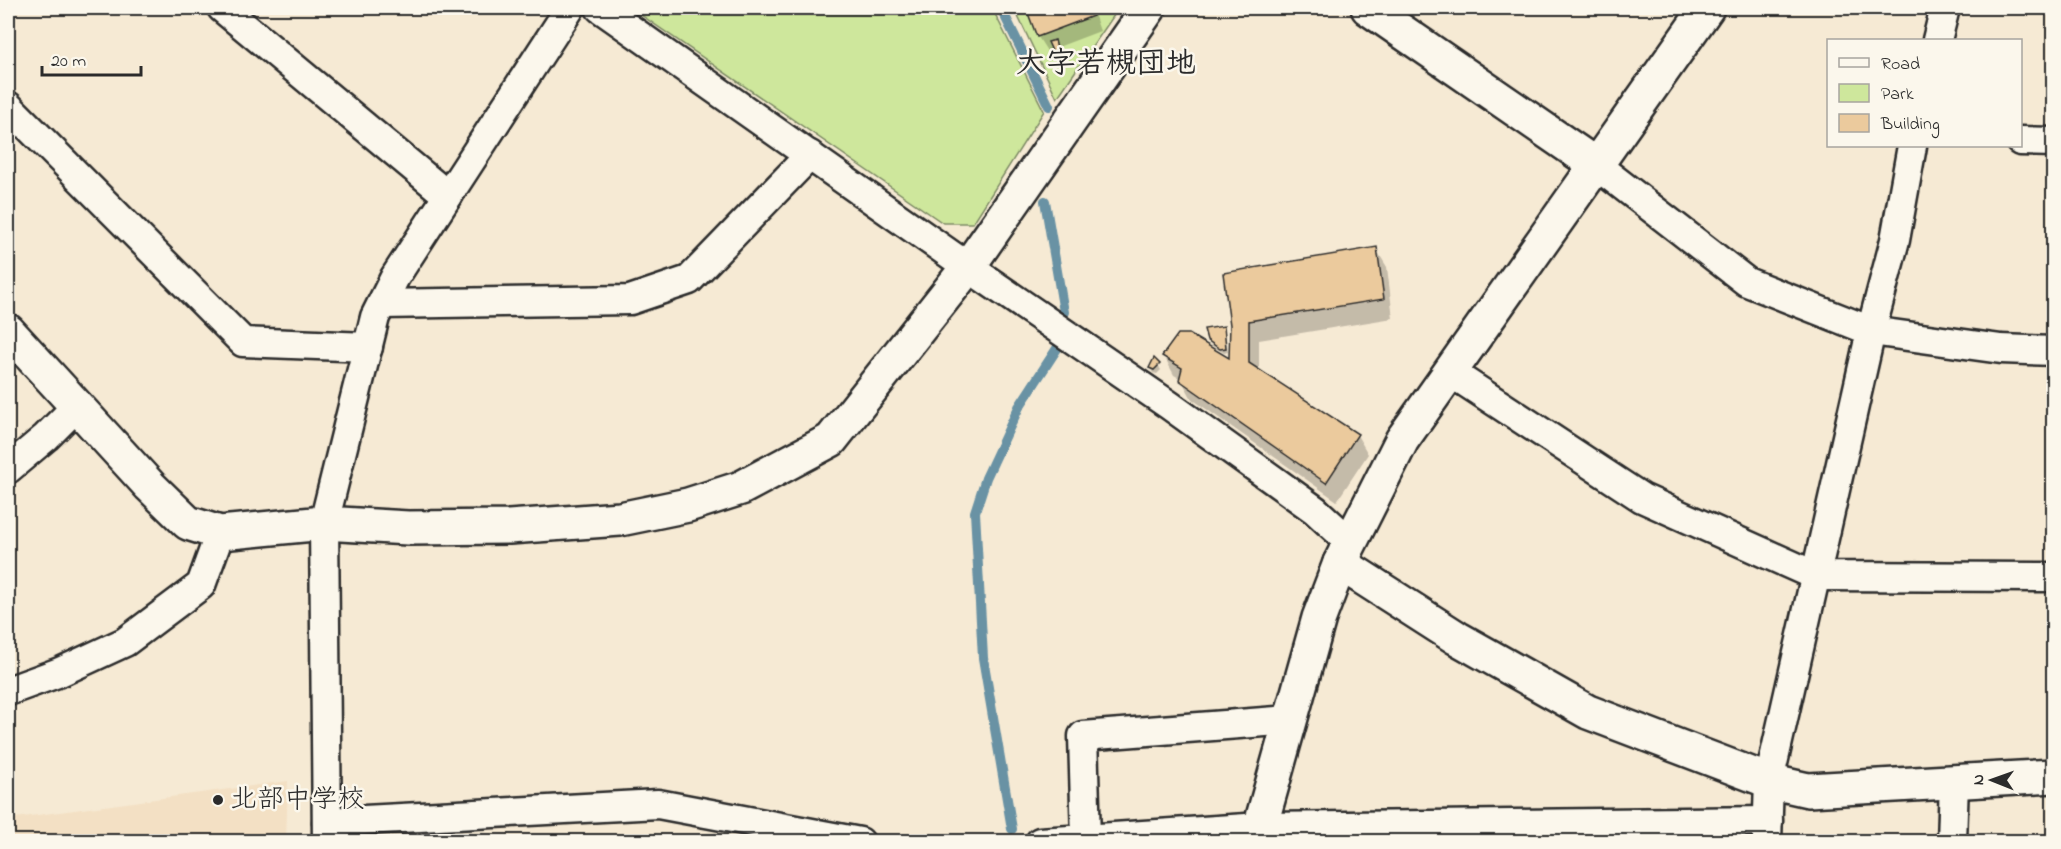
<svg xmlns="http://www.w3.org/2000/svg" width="2061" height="849" font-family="'Indie Flower','Klee One',sans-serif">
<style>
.built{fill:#f3e0c4}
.green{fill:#cee79c;stroke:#7c8964;stroke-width:1.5}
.shadow{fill:#0003}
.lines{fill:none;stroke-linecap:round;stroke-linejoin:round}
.stream{stroke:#6992a4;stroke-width:10}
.building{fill:#ebca9d;stroke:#2b2b2b;stroke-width:1.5}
.street-casing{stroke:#2b2b2b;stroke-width:33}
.secondary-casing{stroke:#2b2b2b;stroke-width:38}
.street{stroke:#fbf7ec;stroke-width:28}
.secondary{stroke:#fbf7ec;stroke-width:33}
.poi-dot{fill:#2b2b2b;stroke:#fbf7ec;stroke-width:2}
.labels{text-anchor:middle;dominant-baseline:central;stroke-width:5;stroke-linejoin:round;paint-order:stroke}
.poi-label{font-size:27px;fill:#2b2b2b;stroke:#fbf7ec;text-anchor:start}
.quarter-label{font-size:30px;font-weight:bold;fill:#2b2b2b;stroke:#fbf7ec}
</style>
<rect width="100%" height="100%" fill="#f6ead4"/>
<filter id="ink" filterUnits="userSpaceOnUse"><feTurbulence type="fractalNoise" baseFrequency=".0167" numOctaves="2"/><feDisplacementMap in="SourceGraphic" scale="12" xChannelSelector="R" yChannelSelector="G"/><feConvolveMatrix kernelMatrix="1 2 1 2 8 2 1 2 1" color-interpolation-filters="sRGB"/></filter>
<g filter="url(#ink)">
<polygon class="built" points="288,781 286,841 8,841 8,819"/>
<g class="green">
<polygon points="631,8 992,8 1044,111 973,223 943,223"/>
<polygon points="1014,8 1119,8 1057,98"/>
</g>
<g class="shadow">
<polygon points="1027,8 1092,8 1100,31 1058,47 1059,54 1057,56 1053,49 1047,51 1038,37"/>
<polygon points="1376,249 1387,267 1393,318 1259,340 1259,371 1357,435 1368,454 1337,501 1192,399 1181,379 1174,375 1164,356 1230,361 1231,325"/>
<polygon points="1223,328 1225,333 1228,352 1224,353 1211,345 1208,340"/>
<polygon points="1158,365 1161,370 1157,374 1153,373 1150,368"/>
</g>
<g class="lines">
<g class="stream">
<polyline points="1001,8 1049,106"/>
<polyline points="1045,201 1064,312"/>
<polyline points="1012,829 983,658 975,512 986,478 1019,407 1058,347"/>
</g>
</g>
<g class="building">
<polygon points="1026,8 1090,8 1093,16 1037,37"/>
<polygon points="1055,40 1057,49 1053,53 1048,42"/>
<polygon points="1377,247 1384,299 1249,321 1249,363 1358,434 1326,483 1179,380 1182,368 1162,356 1178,334 1189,334 1229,358 1230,325 1223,273"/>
<polygon points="1224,326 1226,348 1220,349 1207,340 1204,329"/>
<polygon points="1154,358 1160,364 1154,370 1149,368"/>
</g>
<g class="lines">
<g class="street-casing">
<g id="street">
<polyline points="222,8 448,196"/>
<polyline points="600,8 968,267 1169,405 1315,510 1351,543"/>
<polyline points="1937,40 1945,8"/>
<polyline points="8,106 243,342 368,347"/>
<polyline points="2020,141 2054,142"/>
<polyline points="1596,165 1747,282 1871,331 2001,349 2054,351"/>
<polyline points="382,304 630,300 689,280 810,155"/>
<polyline points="1450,372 1642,498 1816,576 2054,577"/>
<polyline points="8,469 46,437 77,406"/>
<polyline points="8,691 60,672 125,642 201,585 220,533"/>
<polyline points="327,822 658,804 860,842"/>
<polyline points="1086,839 1083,736 1290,720"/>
<polyline points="327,842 324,523 375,317 395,277 570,8"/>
<polyline points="1040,842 1261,827 1768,821"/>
<polyline points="1767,842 1769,781 1871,331 1895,240 1912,146"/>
<polyline points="1952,842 1954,781"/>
</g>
</g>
<g class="secondary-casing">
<g id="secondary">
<polyline points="1368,8 1596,165"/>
<polyline points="8,331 150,486 188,523 220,533 324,523 408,528 509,527 620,519 688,505 741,488 831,440 968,267 1149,8"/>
<polyline points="1340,563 1457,638 1588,712 1769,781 1808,790 2054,776"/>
<polyline points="1256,842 1319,618 1340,563 1402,440 1707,8"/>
</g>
</g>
<use href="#street" class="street"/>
<use href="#secondary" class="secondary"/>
</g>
</g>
<circle class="poi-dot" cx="218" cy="800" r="6"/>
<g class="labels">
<g class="poi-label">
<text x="230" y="800">北部中学校</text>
</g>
<g class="quarter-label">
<text x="1106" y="65">大字若槻団地</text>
</g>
</g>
<rect width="2061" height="849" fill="none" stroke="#fbf7ec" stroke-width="30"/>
<rect x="15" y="15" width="2031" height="819" fill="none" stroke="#2b2b2b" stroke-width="2" filter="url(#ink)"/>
<rect x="1827" y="39" width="195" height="108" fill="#fbf7ec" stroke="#a8a59f" stroke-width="1.5"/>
<rect x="1839" y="58" width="30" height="9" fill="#fbf7ec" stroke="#a8a59f" stroke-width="1.5"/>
<text x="1881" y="69" font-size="18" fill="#2b2b2b">Road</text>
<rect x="1839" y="84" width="30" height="18" fill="#cee79c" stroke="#a8a59f" stroke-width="1.5"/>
<text x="1881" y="99" font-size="18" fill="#2b2b2b">Park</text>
<rect x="1839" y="114" width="30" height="18" fill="#ebca9d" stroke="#a8a59f" stroke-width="1.5"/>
<text x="1881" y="129" font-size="18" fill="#2b2b2b">Building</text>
<g transform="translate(1992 780) rotate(271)" stroke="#fbf7ec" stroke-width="4.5" paint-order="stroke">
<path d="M0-4.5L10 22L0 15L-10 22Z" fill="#2b2b2b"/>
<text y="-9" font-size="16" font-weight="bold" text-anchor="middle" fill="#2b2b2b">N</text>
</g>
<path d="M42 66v9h99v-9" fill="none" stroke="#2b2b2b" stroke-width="3"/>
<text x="51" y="66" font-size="18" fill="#2b2b2b" stroke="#fbf7ec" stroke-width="4.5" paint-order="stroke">20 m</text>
</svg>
